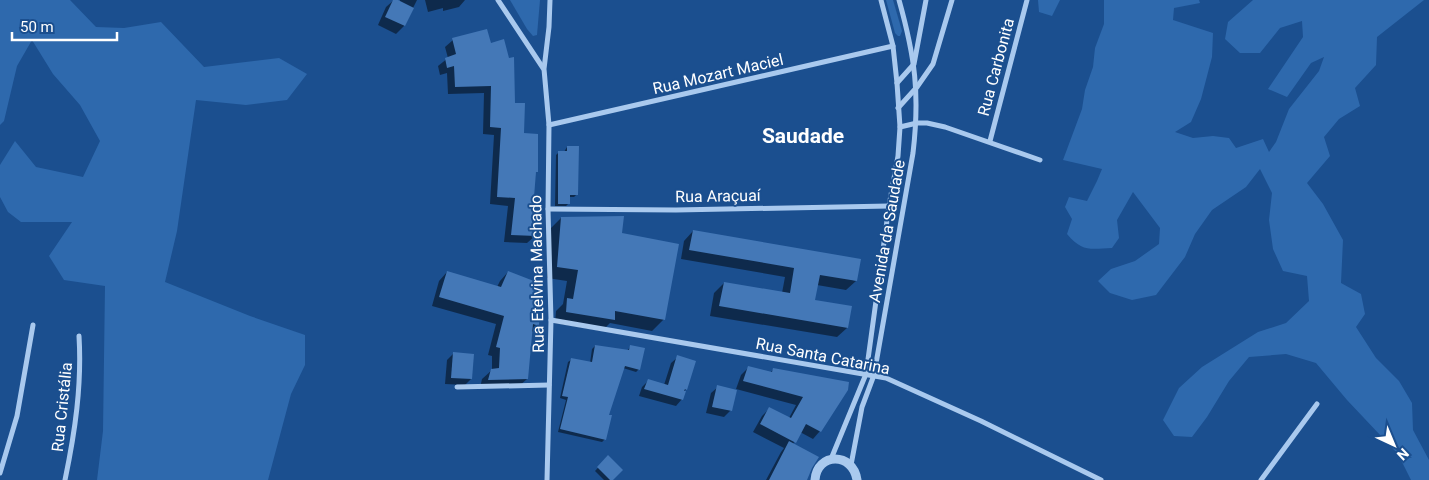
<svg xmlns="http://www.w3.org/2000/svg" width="1429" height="480" font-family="Roboto,sans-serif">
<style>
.green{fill:#2e69ad}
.shadow{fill:#0007}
.building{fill:#4478b7}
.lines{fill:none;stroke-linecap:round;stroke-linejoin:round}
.minor{stroke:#a9c9ee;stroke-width:5}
.tertiary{stroke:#a9c9ee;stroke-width:9}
.labels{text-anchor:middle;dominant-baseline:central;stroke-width:4;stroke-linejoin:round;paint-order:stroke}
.street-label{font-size:16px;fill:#fff;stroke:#1b4f8f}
.district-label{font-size:21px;font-weight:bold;fill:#fff;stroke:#1b4f8f}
</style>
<rect width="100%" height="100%" fill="#1b4f8f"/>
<g class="green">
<polygon points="0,0 70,0 96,27 124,28 161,22 204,67 279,58 307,74 287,100 246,105 196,100 177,231 165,282 250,316 305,335 305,365 291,394 268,480 97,480 103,431 105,286 64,280 49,256 72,222 21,222 8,212 0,197 0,165 15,141 36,167 83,177 100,141 80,105 53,74 32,40 17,66 4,121 0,125"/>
<polygon points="510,0 540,0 537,35 533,36 527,29"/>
<polygon points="886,0 893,0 902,31 900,36 898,36 895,33"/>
<polygon points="1038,0 1060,0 1052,16 1039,12"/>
<path d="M1104,0H1199L1200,3L1174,8L1173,20L1213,33L1212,57L1201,99L1191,122L1175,132L1193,138L1213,136L1229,138L1236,148L1263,139L1269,152L1276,142L1289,109L1319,71L1324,57L1311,63L1287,97L1268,89L1303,37L1302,21L1280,28L1260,53H1240L1225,39L1228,22L1253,0H1424L1377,37L1376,65L1355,88L1360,106L1339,119L1324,137L1330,156L1307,183L1323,204L1343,240L1341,283L1361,294L1365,314L1356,327L1376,358L1399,381L1412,403L1413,430L1429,460V480H1411L1398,454L1347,400L1316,363L1286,354L1249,357L1229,381L1207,417L1192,437L1174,436L1163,420L1179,388L1202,367L1258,332L1286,323L1309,301L1307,276L1283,271L1273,249L1269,220L1272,193L1260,169L1246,187L1212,210L1195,234L1185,257L1156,295L1132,300L1110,293L1098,281L1111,269L1135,261L1159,244L1160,228L1133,192L1117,220L1119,238L1112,248C1090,249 1082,252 1067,234L1072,219L1065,207L1069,197L1087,201L1097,181L1102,169L1063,160L1082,109L1085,90L1093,67L1095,48L1104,24Z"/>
</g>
<g class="shadow">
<polygon points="394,0 400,2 400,0 417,0 404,26 396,34 378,25 386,7"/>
<polygon points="425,0 465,0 459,7 443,11 443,8 428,12"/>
<polygon points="453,40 490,44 514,104 523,135 537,171 535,173 530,223 535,236 527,243 504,242 508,206 490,204 494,135 483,134 484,93 448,94 447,73 440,75 438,66 448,58 445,47"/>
<polygon points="567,147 577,194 574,197 569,197 569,203 566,206 555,206 556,155 559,152 564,152"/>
<polygon points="561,218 621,234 664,319 652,331 610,323 602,331 555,323 556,311 563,304 567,281 547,278 550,229"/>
<polygon points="693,231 856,281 846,290 817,285 814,301 850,307 847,328 837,337 710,316 714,293 724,283 782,293 785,277 681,259 684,241"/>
<polygon points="447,272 497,287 500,281 508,272 535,301 538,325 531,333 527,379 518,387 480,388 482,379 492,370 492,356 488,355 496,324 432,306 439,281"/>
<polygon points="595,346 627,351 631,346 639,369 636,372 623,368 608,416 605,439 602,442 558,432 566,400 560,398 568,362 571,360 590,363 592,349"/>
<polygon points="453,354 471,379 465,385 445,384 447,360"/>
<polygon points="678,357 686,389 683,392 682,399 676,406 639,396 642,387 649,380 664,385 671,363"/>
<polygon points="749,367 770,373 773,370 848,383 820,431 813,439 800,432 793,444 805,480 766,480 781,452 784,448 753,432 762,416 770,408 789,418 796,405 736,389 741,375"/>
<polygon points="718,387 731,410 724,417 706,413 711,393"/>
<polygon points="608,457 612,480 604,480 595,471"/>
</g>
<g class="building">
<polygon points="393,0 398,0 414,8 405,26 385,17"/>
<polygon points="487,29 491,43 504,39 509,58 514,57 515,103 525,103 524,133 538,134 538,172 536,172 532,222 537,222 536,236 511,235 515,198 497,197 501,128 490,127 491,86 455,87 454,66 447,68 445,58 456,54 452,38"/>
<polygon points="567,146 579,146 578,195 570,195 570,204 558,204 558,151 567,151"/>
<polygon points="624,216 622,233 679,244 665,320 615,311 615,320 566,312 567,298 573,299 578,270 557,267 561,217"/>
<polygon points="693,230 861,259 857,281 820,275 815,300 852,306 848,328 719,306 724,282 790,293 794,268 689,250"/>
<polygon points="447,271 501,287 508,271 539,283 536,300 540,301 539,326 533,324 528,379 488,380 491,369 499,368 500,348 496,347 504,316 439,297"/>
<polygon points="595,345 629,350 630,345 645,348 640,370 625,366 609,415 612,415 606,440 560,429 568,397 562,396 571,358 592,362"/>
<polygon points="453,352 474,354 472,379 451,378"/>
<polygon points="677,355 696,361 687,390 685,389 684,391 686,391 683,400 644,389 648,379 668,385"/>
<polygon points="748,366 772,372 773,368 849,382 848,390 821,432 806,424 796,443 760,424 769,407 791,418 803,397 743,381"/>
<polygon points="717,385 737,390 732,411 712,407"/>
<polygon points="789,441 819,457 812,468 807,480 769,480"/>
<polygon points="608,455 623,470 613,480 610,480 597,467"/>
</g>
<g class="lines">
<g class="minor">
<polyline points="498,0 543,68"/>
<polyline points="897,83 914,64 926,0"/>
<polyline points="898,108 917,87 933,64 952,0"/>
<polyline points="549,125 893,46"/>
<polyline points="900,127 917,123 927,123 945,127 1040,160"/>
<polyline points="990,141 1027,0"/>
<polyline points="548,209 676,210 889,206"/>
<polyline points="551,320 886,378 981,421 1101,480"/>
<polyline points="457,387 549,385"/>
<polyline points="831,459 866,374 889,206 898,156 900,127 897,83 893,46 881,0"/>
<path d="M851,465L862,407L874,375L913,153C920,94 915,57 899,0"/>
<polyline points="0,473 17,416 33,325"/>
<path d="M65,480C75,432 82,385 79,336"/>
<polyline points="547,480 551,320 548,209 549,125 544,69 549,27 550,0"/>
<polyline points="1261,480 1317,404"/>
</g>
<path class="tertiary" d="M815,480C817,452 853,452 857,480"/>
</g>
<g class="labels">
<g class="street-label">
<text transform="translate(996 67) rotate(-75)">Rua Carbonita</text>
<text transform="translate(718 74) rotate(-13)">Rua Mozart Maciel</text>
<text transform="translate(718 196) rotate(-1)">Rua Araçuaí</text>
<text transform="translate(887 231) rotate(-80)">Avenida da Saudade</text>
<text transform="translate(537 274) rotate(-91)">Rua Etelvina Machado</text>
<text transform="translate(823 356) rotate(11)">Rua Santa Catarina</text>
<text transform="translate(62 407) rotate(-84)">Rua Cristália</text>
</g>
<g class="district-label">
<text x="803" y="136">Saudade</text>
</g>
</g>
<g transform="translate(1394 445) rotate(136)" stroke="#1b4f8f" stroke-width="4" paint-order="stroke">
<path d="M0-4L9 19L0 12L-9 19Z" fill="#ffffff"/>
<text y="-8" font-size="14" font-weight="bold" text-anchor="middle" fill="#ffffff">N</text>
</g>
<path d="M12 32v8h105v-8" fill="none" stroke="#ffffff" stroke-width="2.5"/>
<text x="20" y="32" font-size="15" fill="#ffffff" stroke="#1b4f8f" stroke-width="4" paint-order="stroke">50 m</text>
</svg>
